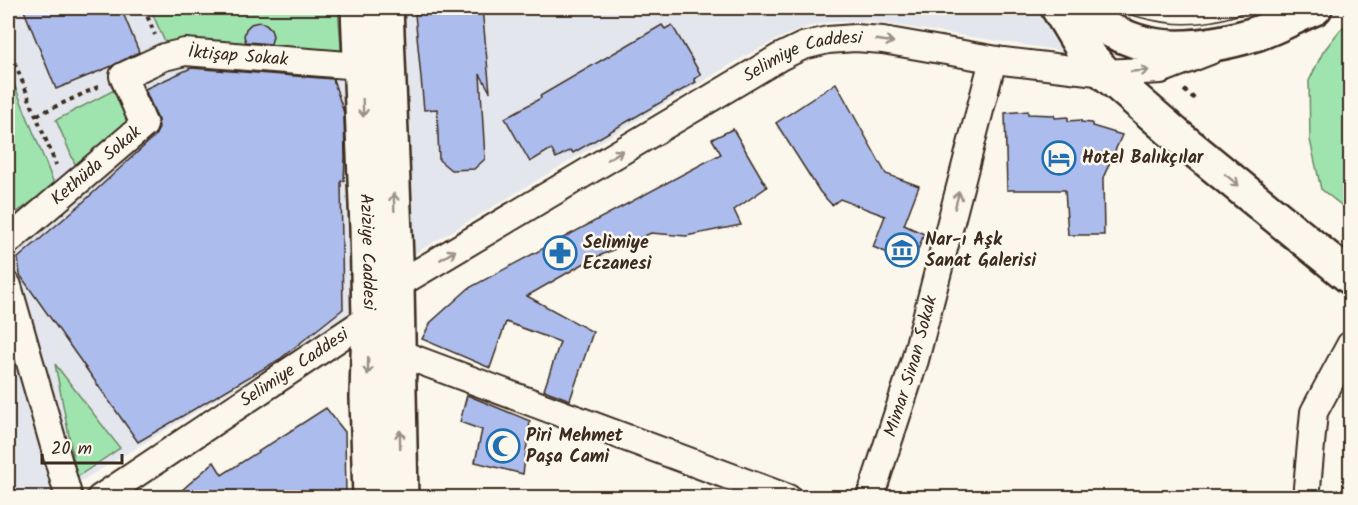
<svg xmlns="http://www.w3.org/2000/svg" width="1358" height="505" font-family="Kalam,sans-serif">
<style>
.built{fill:#e3e6ec}
.green{fill:#9fe4af;stroke:#6d8766;stroke-width:1.5}
.building{fill:#acbded;stroke:#3b2a1e;stroke-width:1.5}
.lines{fill:none;stroke-linecap:round;stroke-linejoin:round}
.minor-casing{stroke:#3b2a1e;stroke-width:30}
.major-casing{stroke:#3b2a1e;stroke-width:38}
.path{stroke:#3b2a1e;stroke-width:4;stroke-dasharray:4.5 4.5;stroke-linecap:butt}
.minor{stroke:#fbf7ec;stroke-width:26}
.major{stroke:#fbf7ec;stroke-width:33}
.tram{stroke:#3b2a1e;stroke-width:1.5}
.oneway{stroke:#9b9085}
.labels{text-anchor:middle;dominant-baseline:central;stroke-width:5;stroke-linejoin:round;paint-order:stroke}
.street-label{font-size:18px;fill:#3b2a1e;stroke:#fbf7ec}
.poi-label{font-size:18px;font-weight:bold;fill:#3b2a1e;stroke:#fbf7ec;text-anchor:start}
</style>
<rect width="100%" height="100%" fill="#fbf7ec"/>
<filter id="ink" filterUnits="userSpaceOnUse"><feTurbulence type="fractalNoise" baseFrequency=".0167" numOctaves="2"/><feDisplacementMap in="SourceGraphic" scale="12" xChannelSelector="R" yChannelSelector="G"/><feConvolveMatrix kernelMatrix="1 2 1 2 8 2 1 2 1" color-interpolation-filters="sRGB"/></filter>
<g filter="url(#ink)">
<g class="built">
<polygon points="8,8 344,8 355,316 55,497 8,497"/>
<polygon points="402,8 1040,8 1063,51 867,21 836,21 807,27 780,38 745,56 414,254"/>
</g>
<g class="green">
<polygon points="150,8 338,8 342,59 168,49"/>
<polygon points="1350,22 1350,212 1321,189 1310,140 1309,81 1323,52 1340,30"/>
<polygon points="8,69 55,186 11,216 8,207"/>
<polygon points="120,87 138,125 79,173 56,120"/>
<polygon points="55,364 120,448 77,477"/>
</g>
<g class="building">
<polygon points="23,8 121,8 139,52 112,66 56,89"/>
<polygon points="440,8 482,8 490,92 480,74 485,159 474,169 451,170 439,160 437,109 424,110 415,14 440,12"/>
<polygon points="259,22 266,24 271,29 273,36 271,44 246,42 244,36 246,29 251,24"/>
<polygon points="662,25 665,29 672,25 701,75 694,79 696,82 573,153 571,150 556,158 551,149 530,162 505,118 541,98 540,96"/>
<polygon points="191,68 333,79 344,113 345,157 344,181 341,181 343,309 280,359 138,442 20,275 18,258 81,204 155,136 159,128 158,120 145,89"/>
<polygon points="836,83 886,174 919,186 904,225 924,234 913,263 873,247 885,216 840,199 832,205 820,192 776,123"/>
<polygon points="1028,111 1028,114 1054,115 1055,118 1068,117 1068,121 1081,120 1081,122 1092,123 1092,126 1122,135 1103,178 1104,235 1068,235 1065,190 1007,190 1005,113"/>
<polygon points="733,129 767,187 734,210 741,225 686,236 651,233 590,260 527,296 593,332 570,400 544,390 560,342 506,322 490,368 422,339 431,322 469,288 721,154 712,139"/>
<polygon points="467,395 530,421 523,474 475,462 482,430 460,422"/>
<polygon points="326,408 345,432 346,498 173,498 214,462 222,475"/>
</g>
<g class="lines">
<g class="minor-casing">
<g id="minor">
<path id="s1" d="M8,241L144,125L123,76L164,57L185,52L360,66"/>
<path id="s2" d="M397,285L780,57L803,46L828,40L855,38L883,40L1003,61L1105,73L1161,70L1210,51"/>
<polyline points="8,286 69,498"/>
<polyline points="399,353 788,498"/>
<path id="s3" d="M100,498L369,318"/>
<path id="s4" d="M870,498L915,360L993,60"/>
<polyline points="1306,498 1314,412 1350,345"/>
</g>
</g>
<g class="major-casing">
<g id="major">
<path id="s5" d="M358,8L367,228L369,318L367,397L370,498"/>
<polyline points="386,8 397,285 401,498"/>
<polyline points="1058,8 1082,48 1105,73 1175,134 1350,277"/>
<path d="M1070,8C1091,21 1112,33 1136,41C1173,53 1219,45 1255,34C1275,28 1295,16 1315,8"/>
</g>
</g>
<g class="path">
<polyline points="144,8 155,35"/>
<polyline points="8,46 56,165"/>
<polyline points="1184,90 1195,99"/>
<polyline points="37,115 100,86"/>
</g>
<use href="#minor" class="minor"/>
<use href="#major" class="major"/>
<path class="tram" d="M1112,8C1163,28 1204,30 1255,8"/>
</g>
<defs><path id="oneway-shaft" d="M-6 0H5M1.5-3L5.5 0L1.5 3" fill="none" stroke-width="1.6" stroke-linecap="round" stroke-linejoin="round" transform="scale(1.5)"/></defs>
<g class="oneway">
<use href="#oneway-shaft" transform="translate(885 41) rotate(8)"/>
<use href="#oneway-shaft" transform="translate(1140 71) rotate(-3)"/>
<use href="#oneway-shaft" transform="translate(363 108) rotate(88)"/>
<use href="#oneway-shaft" transform="translate(615 155) rotate(-31)"/>
<use href="#oneway-shaft" transform="translate(1232 180) rotate(39)"/>
<use href="#oneway-shaft" transform="translate(957 200) rotate(-75)"/>
<use href="#oneway-shaft" transform="translate(394 202) rotate(-92)"/>
<use href="#oneway-shaft" transform="translate(448 255) rotate(-31)"/>
<use href="#oneway-shaft" transform="translate(368 366) rotate(91)"/>
<use href="#oneway-shaft" transform="translate(400 439) rotate(-91)"/>
</g>
</g>
<defs>
<g id="hotel-ring" transform="scale(1.725)"><circle r="9.5" fill="#fbf7ec" stroke="#1f6fb2" stroke-width="1.5"/><path d="M-6-4.5h1.5V1H6V5H4.5V3h-9V5H-6ZM-4 0a1.8 1.8 0 1 1 3.6 0ZM.5 0V-2.5h3Q6-2.5 6 0Z" fill="#1f6fb2"/></g>
<g id="museum-ring" transform="scale(1.725)"><circle r="9.5" fill="#fbf7ec" stroke="#1f6fb2" stroke-width="1.5"/><path d="M0-6L6-3V-2H-6V-3ZM-5-1h2V3h-2ZM-1-1h2V3h-2ZM3-1h2V3H3ZM-6 4H6V6H-6Z" fill="#1f6fb2"/></g>
<g id="pharmacy-ring" transform="scale(1.725)"><circle r="9.5" fill="#fbf7ec" stroke="#1f6fb2" stroke-width="1.5"/><path d="M-2-6h4v4h4v4h-4v4h-4v-4h-4v-4h4Z" fill="#1f6fb2"/></g>
<g id="mosque-ring" transform="scale(1.725)"><circle r="9.5" fill="#fbf7ec" stroke="#1f6fb2" stroke-width="1.5"/><path d="M3.5-4.9A6 6 0 1 0 3.5 4.9A5 5 0 1 1 3.5-4.9Z" fill="#1f6fb2"/></g>
</defs>
<g fill-rule="evenodd">
<use href="#hotel-ring" x="1059" y="158"/>
<use href="#museum-ring" x="902" y="250"/>
<use href="#pharmacy-ring" x="560" y="253"/>
<use href="#mosque-ring" x="503" y="446"/>
</g>
<g class="labels">
<g class="street-label">
<text stroke="none"><textPath href="#s1" startOffset="352">İktişap Sokak</textPath></text>
<text stroke="none"><textPath href="#s2" startOffset="468">Selimiye Caddesi</textPath></text>
<text stroke="none"><textPath href="#s1" startOffset="116">Kethüda Sokak</textPath></text>
<text stroke="none"><textPath href="#s5" startOffset="244">Aziziye Caddesi</textPath></text>
<text stroke="none"><textPath href="#s4" startOffset="138">Mimar Sinan Sokak</textPath></text>
<text stroke="none"><textPath href="#s3" startOffset="234">Selimiye Caddesi</textPath></text>
</g>
<g class="poi-label">
<text x="1082" y="158">Hotel Balıkçılar</text>
<text x="925" y="240">Nar-ı Aşk<tspan x="925" dy="21">Sanat Galerisi</tspan></text>
<text x="583" y="243">Selimiye<tspan x="583" dy="21">Eczanesi</tspan></text>
<text x="526" y="436">Piri Mehmet<tspan x="526" dy="21">Paşa Cami</tspan></text>
</g>
</g>
<rect width="1358" height="505" fill="none" stroke="#fbf7ec" stroke-width="30"/>
<rect x="15" y="15" width="1328" height="475" fill="none" stroke="#3b2a1e" stroke-width="2" filter="url(#ink)"/>
<path d="M42 454v9h80v-9" fill="none" stroke="#3b2a1e" stroke-width="3"/>
<text x="51" y="454" font-size="18" fill="#3b2a1e" stroke="#fbf7ec" stroke-width="4.5" paint-order="stroke">20 m</text>
</svg>
